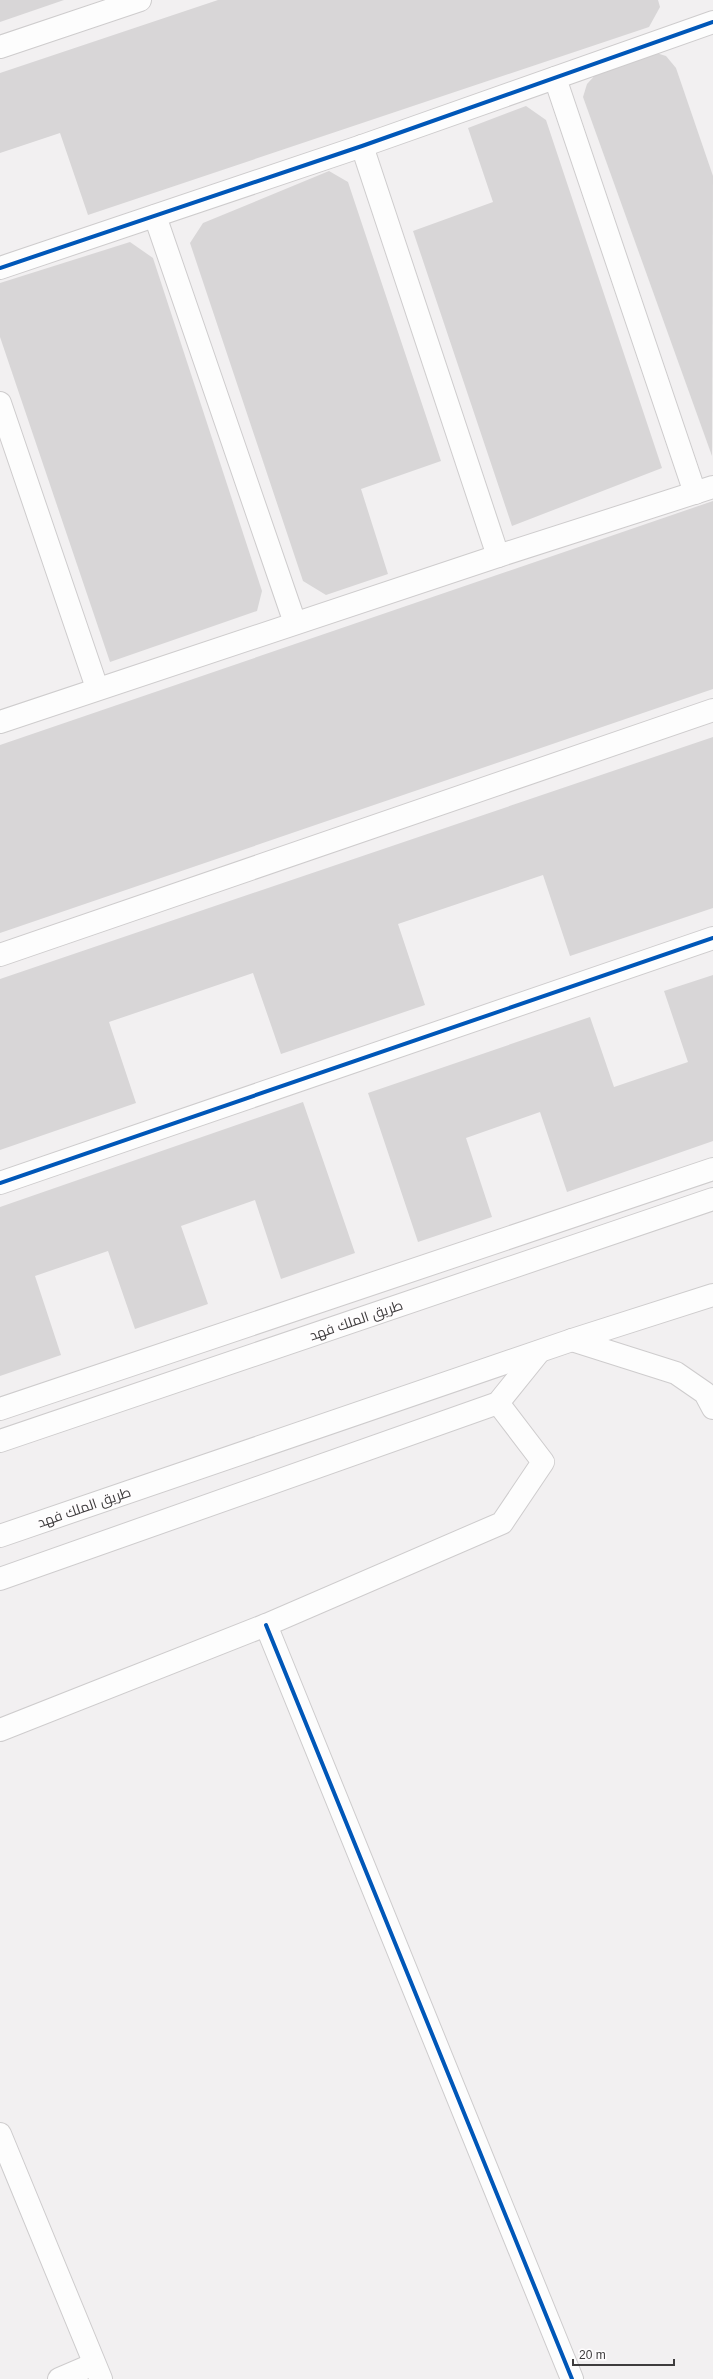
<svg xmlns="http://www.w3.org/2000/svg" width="713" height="2379" font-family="Arial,Cairo,sans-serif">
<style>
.building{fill:#d8d6d7}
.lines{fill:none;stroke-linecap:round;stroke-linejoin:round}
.minor-casing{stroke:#cecccd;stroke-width:24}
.tertiary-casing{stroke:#cecccd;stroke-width:24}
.primary-casing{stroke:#cecccd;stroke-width:24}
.trunk-casing{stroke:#cecccd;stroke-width:24}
.minor{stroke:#fdfdfd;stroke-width:22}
.tertiary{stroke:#fdfdfd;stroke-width:22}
.primary{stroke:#fdfdfd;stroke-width:22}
.trunk{stroke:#fdfdfd;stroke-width:22}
.cycleway-casing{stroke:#fffdfe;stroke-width:6}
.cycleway{stroke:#0057b8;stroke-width:4}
.labels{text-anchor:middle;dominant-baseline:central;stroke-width:3.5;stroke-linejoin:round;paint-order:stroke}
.street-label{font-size:14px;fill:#3e3c3d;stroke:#fffdfe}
</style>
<rect width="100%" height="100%" fill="#f2f0f1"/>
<g class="building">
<polygon points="0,0 64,0 0,22"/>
<polygon points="218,0 658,0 660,7 649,27 88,215 60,133 0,153 0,73"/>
<polygon points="653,52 666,56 676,68 713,176 712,456 583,97 587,84 599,71"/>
<polygon points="526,106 546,120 662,468 512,526 413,231 493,202 468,128"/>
<polygon points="329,171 348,182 441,461 361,489 388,574 326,595 303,581 190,243 203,223"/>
<polygon points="130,242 153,258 262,591 257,611 110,662 0,337 0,283"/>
<polygon points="713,501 713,689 0,933 0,745"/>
<polygon points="713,737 713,908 570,956 543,875 398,924 425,1005 281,1054 253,973 109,1022 136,1103 0,1150 0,979"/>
<polygon points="713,975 713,1141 567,1192 540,1112 466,1138 492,1217 418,1242 368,1093 590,1017 614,1087 688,1062 664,991"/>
<polygon points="303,1102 355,1253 281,1279 255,1200 181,1226 208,1304 135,1329 108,1251 35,1276 61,1355 0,1376 0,1207"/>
</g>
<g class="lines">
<g class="minor-casing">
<g id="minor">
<polyline points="0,47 140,0"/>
<polyline points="555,78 695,493"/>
<polyline points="362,146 498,556"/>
<polyline points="155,216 295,623"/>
<polyline points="0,268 362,146 713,22"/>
<polyline points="0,403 97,688"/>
<polyline points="0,722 498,556 713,487"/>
<polyline points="0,955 713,710"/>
<polyline points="0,1183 713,938"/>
<polyline points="266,1625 572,2379"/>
<polyline points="0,1730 266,1625 502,1523 543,1462 498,1403"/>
<polyline points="0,2134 101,2379"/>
<polyline points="59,2379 94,2364"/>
</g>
</g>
<g class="tertiary-casing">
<g id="tertiary">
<polyline points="0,1409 713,1169"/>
<polyline points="0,1579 498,1403 539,1352"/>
</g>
</g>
<g class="primary-casing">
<polyline id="primary" points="572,1340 676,1373 705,1393 713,1408"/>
</g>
<g class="trunk-casing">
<g id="trunk">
<polyline points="0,1441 713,1199"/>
<polyline points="0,1536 572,1340 713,1295"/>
</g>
</g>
<use href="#minor" class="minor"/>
<use href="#tertiary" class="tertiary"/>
<use href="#primary" class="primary"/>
<use href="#trunk" class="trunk"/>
<g class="cycleway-casing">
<g id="cycleway">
<polyline points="0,268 362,146 713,22"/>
<polyline points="0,1183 713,938"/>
<polyline points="266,1625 572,2379"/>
</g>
</g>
<use href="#cycleway" class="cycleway"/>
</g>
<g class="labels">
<g class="street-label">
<text transform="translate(356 1320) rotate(-19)">طريق الملك فهد</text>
<text transform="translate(84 1507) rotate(-19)">طريق الملك فهد</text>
</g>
</g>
<path d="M573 2359v6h101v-6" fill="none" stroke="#3e3c3d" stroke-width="2"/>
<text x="579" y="2359" font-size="12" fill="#3e3c3d" stroke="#fffdfe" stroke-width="3" paint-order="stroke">20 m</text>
</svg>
